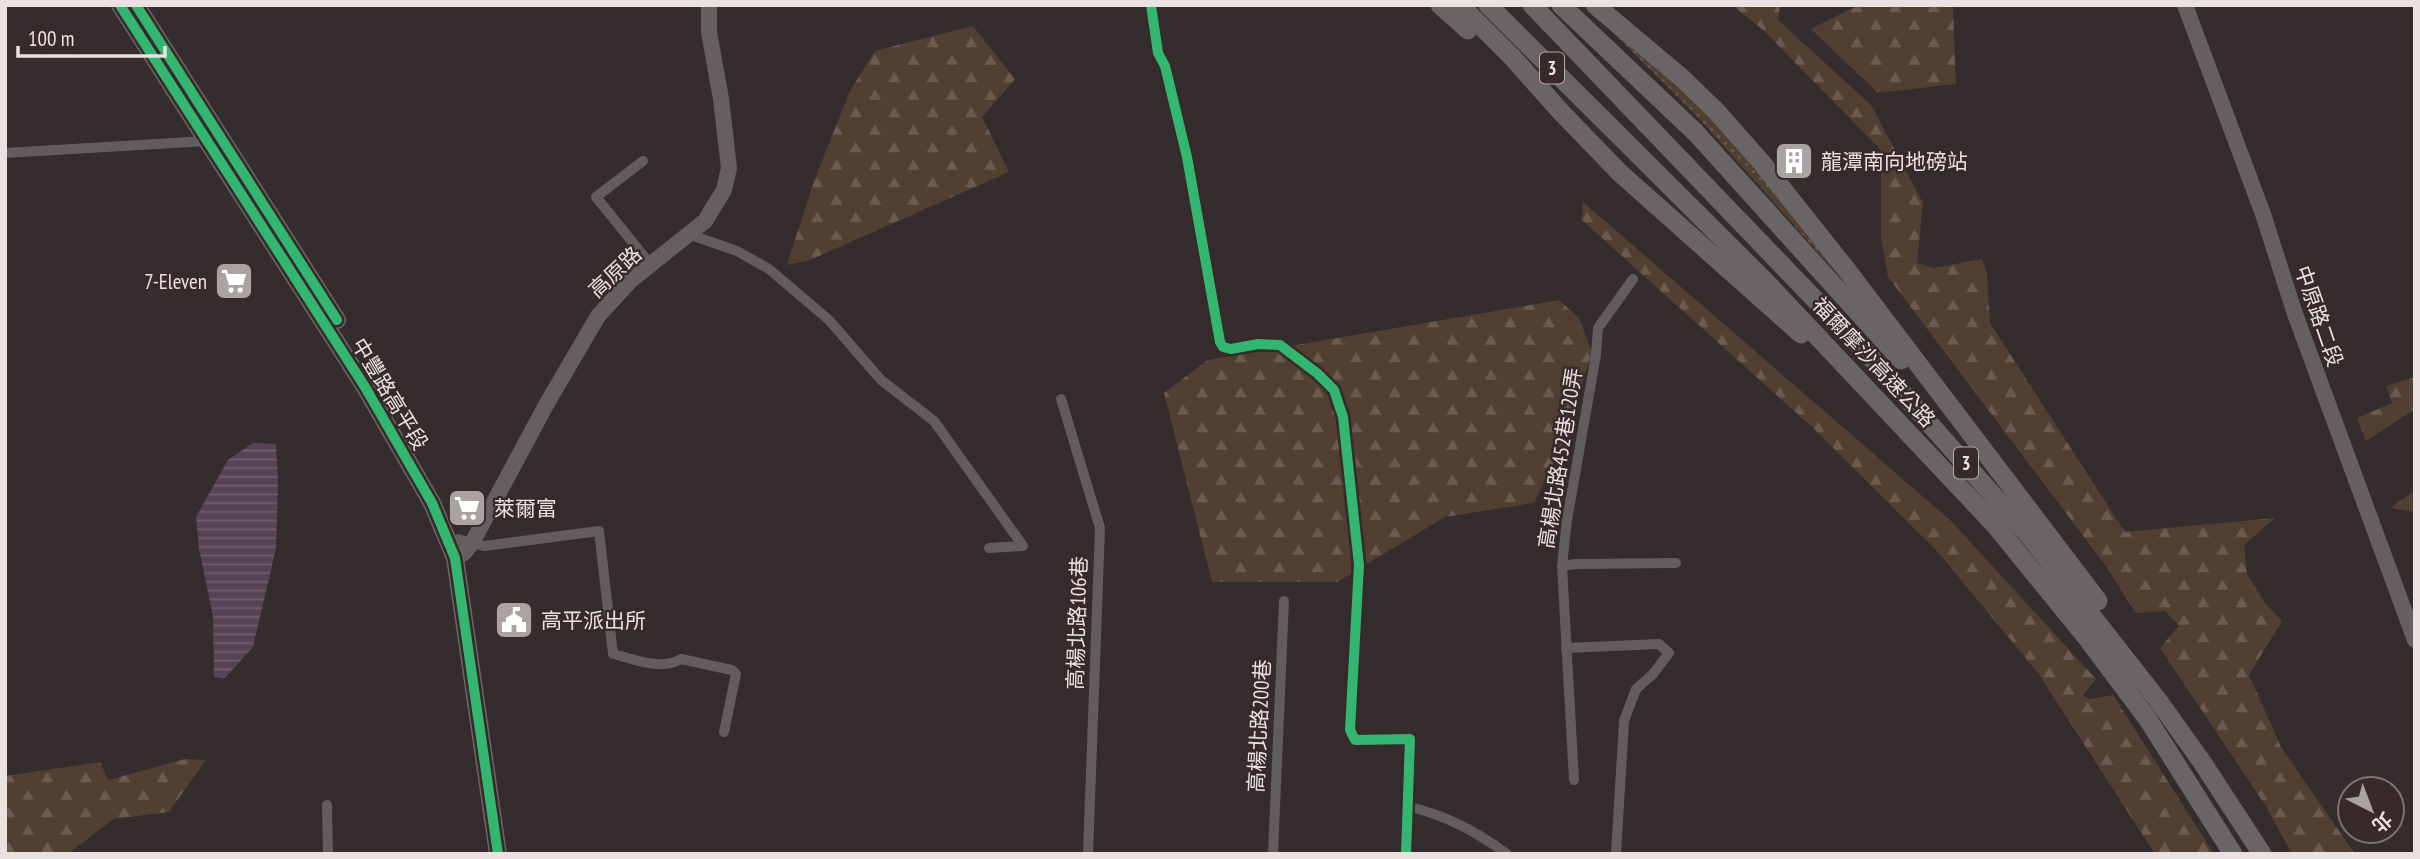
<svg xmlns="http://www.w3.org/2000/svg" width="2420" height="859" font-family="'PT Sans Narrow','Noto Sans TC',sans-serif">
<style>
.grass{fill:url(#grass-dots)}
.forest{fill:url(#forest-firs)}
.water{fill:url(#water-rules)}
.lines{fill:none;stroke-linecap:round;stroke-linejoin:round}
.street{stroke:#615d5f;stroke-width:10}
.secondary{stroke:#646061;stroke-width:16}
.primary{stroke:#6b6768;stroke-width:18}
.highway{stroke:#696465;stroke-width:19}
.cycleway-casing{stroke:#38292a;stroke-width:15}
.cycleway{stroke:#33b770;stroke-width:10}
.labels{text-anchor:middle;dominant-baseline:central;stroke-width:5;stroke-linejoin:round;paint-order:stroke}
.shield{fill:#38292a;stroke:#b5aaaa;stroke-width:2}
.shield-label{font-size:19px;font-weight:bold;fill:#ebe1e1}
.poi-label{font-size:21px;fill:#ebe1e1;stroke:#38292a;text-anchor:start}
.street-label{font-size:21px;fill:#ebe1e1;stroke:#38292a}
</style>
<defs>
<pattern id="grass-dots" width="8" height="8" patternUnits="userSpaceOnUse" patternTransform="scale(1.75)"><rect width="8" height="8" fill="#513f32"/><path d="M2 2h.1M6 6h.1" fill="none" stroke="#6a5a4f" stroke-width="1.8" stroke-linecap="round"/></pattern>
<pattern id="forest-firs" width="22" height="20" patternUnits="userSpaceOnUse" patternTransform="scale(1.75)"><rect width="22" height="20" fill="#513f32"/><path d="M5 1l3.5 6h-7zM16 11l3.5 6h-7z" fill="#6a5a4f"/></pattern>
<pattern id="water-rules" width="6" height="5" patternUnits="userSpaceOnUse" patternTransform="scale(1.75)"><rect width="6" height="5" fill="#574356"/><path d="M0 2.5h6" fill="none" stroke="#6f5e6e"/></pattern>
</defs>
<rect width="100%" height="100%" fill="#342c2d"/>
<polygon class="grass" points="1592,12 1712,115 1870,311 1696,115"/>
<g class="forest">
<polygon points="1732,5 1780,5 1778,20 1871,105 1923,203 1917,263 1934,268 1982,259 1987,275 1990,323 2125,532 2275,518 2244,545 2247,574 2265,603 2282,621 2249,675 2281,747 2355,854 2292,854 2265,805 2160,648 2179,626 2165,611 2136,613 2105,565 1888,277 1881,236 1881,150 1764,31"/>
<polygon points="1859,5 1953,5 1956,84 1878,93 1811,29"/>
<polygon points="973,26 1015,79 982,117 1009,172 810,260 787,265 814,181 850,91 875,51"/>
<polygon points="1583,202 1951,521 2096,679 2083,695 2089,699 2113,695 2214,854 2155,854 2038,673 1936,550 1812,427 1582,220"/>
<polygon points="1559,300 1579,318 1592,352 1564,443 1534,503 1445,517 1337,582 1212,582 1164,393 1208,360"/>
<polygon points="2415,377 2415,409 2366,441 2357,418 2392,403 2386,386"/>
<polygon points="2415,491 2415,512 2390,508"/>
<polygon points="185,759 206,760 169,812 113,819 68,854 20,854 5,851 5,776 100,762 108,780"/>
</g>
<polygon class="water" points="253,443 276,444 278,482 276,548 253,647 225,678 214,677 213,616 199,549 196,517 228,460"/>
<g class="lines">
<g class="street">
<polyline points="1151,5 1158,53 1165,66 1187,157 1220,342 1223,347 1231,349 1258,344 1280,345 1318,374 1334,390 1343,417 1359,565 1350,730 1355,740 1410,739 1406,854"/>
<polyline points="5,153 207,141"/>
<polyline points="643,161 596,197 651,265"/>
<polyline points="691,235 737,251 769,269 829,320 881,380 934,421 1023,546 989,548"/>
<polyline points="1061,399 1100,528 1088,854"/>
<path d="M458,539L484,546L599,531L613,654C634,659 661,671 681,659L732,670L736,674L724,732"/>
<polyline points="1562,566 1576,564 1676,563"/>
<polyline points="1566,648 1659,644 1669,653 1653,674 1636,689 1624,721 1616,854"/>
<polyline points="1574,780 1562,566 1567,520 1596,355 1598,328 1633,279"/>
<polyline points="327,805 328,854"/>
<path d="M1407,806C1447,816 1474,830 1507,854"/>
<polyline points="1273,854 1284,601"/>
</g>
<g class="secondary">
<polyline points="2185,5 2263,214 2295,314 2415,640"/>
<polyline points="455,558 464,553 472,543 546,405 598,316 630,281 705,221 724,190 729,168 721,99 709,32 709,5"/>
</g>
<g class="primary">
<polyline points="120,5 365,387 432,503 455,558 498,854"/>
<polyline points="136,5 337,320"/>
</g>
<g class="highway">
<polyline points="1440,5 1468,30"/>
<polyline points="1460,5 1513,58 1561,112 1620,173 1801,334"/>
<polyline points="1488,5 1766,282 1995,525 2087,638 2147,718 2233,854"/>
<polyline points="1532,5 1875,362 2030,537 2157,699 2202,762 2262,854"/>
<polyline points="1561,5 1696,133 1901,360"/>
<polyline points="1595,5 1682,78 1717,112 1762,163 1846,269 2098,601"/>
</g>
<g class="cycleway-casing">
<g id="cycleway">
<polyline points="120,5 365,387 432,503 455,558 498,854"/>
<polyline points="136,5 337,320"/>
<polyline points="1151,5 1158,53 1165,66 1187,157 1220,342 1223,347 1231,349 1258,344 1280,345 1318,374 1334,390 1343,417 1359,565 1350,730 1355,740 1410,739 1406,854"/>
</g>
</g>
<use href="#cycleway" class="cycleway"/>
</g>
<defs>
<g id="building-square" transform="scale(2.0125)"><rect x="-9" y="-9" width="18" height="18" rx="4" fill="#aba2a2" stroke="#38292a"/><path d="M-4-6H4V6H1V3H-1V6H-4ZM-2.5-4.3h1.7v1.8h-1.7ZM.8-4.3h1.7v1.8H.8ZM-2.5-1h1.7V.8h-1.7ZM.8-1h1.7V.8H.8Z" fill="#fff"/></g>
<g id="supermarket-square" transform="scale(2.0125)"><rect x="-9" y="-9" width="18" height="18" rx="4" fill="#aba2a2" stroke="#38292a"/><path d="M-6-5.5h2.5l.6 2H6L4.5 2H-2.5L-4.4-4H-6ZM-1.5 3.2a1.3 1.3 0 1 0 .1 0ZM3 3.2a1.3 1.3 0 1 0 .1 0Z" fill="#fff"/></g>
<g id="civic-square" transform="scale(2.0125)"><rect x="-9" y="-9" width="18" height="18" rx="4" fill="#aba2a2" stroke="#38292a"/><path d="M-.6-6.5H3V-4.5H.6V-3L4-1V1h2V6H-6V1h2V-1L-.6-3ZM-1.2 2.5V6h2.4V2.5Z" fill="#fff"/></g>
</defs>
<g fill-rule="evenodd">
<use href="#building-square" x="1794" y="161"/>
<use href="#supermarket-square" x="234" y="281"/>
<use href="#supermarket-square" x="467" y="508"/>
<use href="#civic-square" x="514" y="620"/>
</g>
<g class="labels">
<g class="shield">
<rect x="1540" y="52.5" width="24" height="31" rx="5"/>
<rect x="1954" y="447.5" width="24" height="31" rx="5"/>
</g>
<g class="shield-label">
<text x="1552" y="68">3</text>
<text x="1966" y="463">3</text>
</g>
<g class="poi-label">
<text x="1821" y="161">龍潭南向地磅站</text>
<text x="207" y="281" text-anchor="end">7-Eleven</text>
<text x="494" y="508">萊爾富</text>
<text x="541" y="620">高平派出所</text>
</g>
<g class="street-label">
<text transform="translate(615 272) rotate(-43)">高原路</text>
<text transform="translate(2319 316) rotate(71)">中原路二段</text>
<text transform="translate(1874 362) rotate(47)">福爾摩沙高速公路</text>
<text transform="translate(390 394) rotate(59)">中豐路高平段</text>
<text transform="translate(1560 458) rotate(-81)">高楊北路452巷120弄</text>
<text transform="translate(1077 623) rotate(-88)">高楊北路106巷</text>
<text transform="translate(1259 726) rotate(-87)">高楊北路200巷</text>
</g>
</g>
<rect width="2420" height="859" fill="none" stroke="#ebe1e1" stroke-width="14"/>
<g transform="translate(2371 810) rotate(138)"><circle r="33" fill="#38292a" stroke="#807373" stroke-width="2"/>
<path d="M0-5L12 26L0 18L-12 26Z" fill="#aba2a2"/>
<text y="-10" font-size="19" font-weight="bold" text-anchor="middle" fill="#ebe1e1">北</text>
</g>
<path d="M18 46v10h147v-10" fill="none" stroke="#ebe1e1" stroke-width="3.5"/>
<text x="28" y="46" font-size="21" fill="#ebe1e1" stroke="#38292a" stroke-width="5" paint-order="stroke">100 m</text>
</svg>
